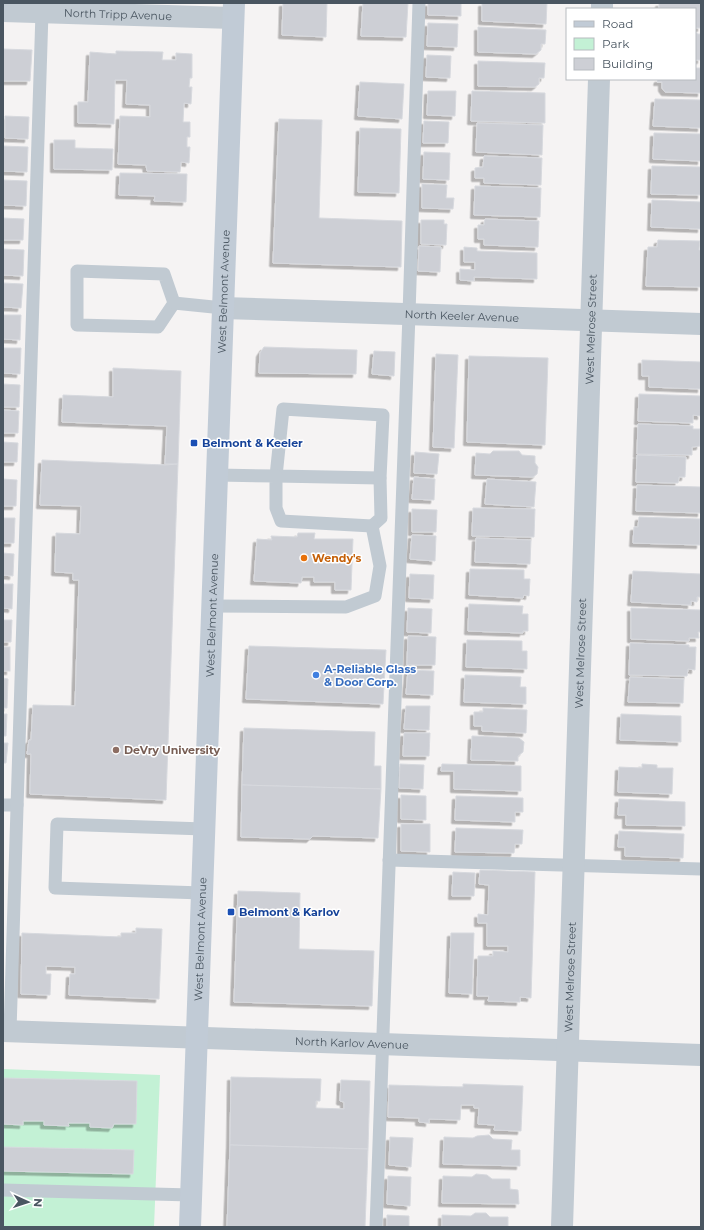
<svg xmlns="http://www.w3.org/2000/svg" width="704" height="1230" font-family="Montserrat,sans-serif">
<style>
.green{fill:#c3f1d5}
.building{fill:#cdcfd5;stroke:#d7d9de;filter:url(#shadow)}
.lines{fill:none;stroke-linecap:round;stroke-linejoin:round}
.service{stroke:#c1cad2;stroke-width:13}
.minor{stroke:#c1cad2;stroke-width:22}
.tertiary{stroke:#c1cad2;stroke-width:22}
.secondary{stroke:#c1cbd6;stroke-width:22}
.transit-dot{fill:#1a4fb4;stroke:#fff;stroke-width:1.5}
.food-dot{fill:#e8710a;stroke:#fff;stroke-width:1.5}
.shop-dot{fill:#3f7fe0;stroke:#fff;stroke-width:1.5}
.education-dot{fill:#8d6e63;stroke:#fff;stroke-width:1.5}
.labels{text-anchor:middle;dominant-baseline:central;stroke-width:3;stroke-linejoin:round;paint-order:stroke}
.street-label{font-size:11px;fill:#4a5661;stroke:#fff}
.transit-label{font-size:11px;font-weight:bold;fill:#164399;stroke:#fff;text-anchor:start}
.food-label{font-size:11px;font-weight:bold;fill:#c56008;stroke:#fff;text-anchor:start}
.shop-label{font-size:11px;font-weight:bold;fill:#366cbe;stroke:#fff;text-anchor:start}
.education-label{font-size:11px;font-weight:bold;fill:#785e54;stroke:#fff;text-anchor:start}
</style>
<defs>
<filter id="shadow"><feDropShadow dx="-3.5" dy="3.5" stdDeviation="0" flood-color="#0004"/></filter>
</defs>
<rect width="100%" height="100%" fill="#f5f3f3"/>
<polygon class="green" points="3,1069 160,1075 154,1227 3,1227"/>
<g class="building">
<polygon points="283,3 327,3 326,37 282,35"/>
<polygon points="363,3 408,3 406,37 361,36"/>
<polygon points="428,3 461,3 461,16 428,15"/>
<polygon points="482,3 547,3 546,24 482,21"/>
<polygon points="659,3 701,3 701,28 695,28 695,9 659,9"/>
<polygon points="428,23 458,24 457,47 427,46"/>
<polygon points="478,27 546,30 545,44 541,44 541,50 536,54 478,52"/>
<polygon points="695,32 698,34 701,34 701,60 695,60"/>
<polygon points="3,49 32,50 30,81 3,81"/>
<polygon points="116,51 163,52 162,60 176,60 176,53 192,54 192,78 190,78 189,87 192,87 191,104 184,103 183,122 190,122 190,137 187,137 187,147 190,147 189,163 181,162 180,172 147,171 146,165 118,164 120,116 150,117 150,105 126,104 127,80 115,80 114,124 78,123 78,102 88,102 90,52 116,54"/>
<polygon points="427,55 451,56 450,78 426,77"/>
<polygon points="478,61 545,63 544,78 539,78 539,84 535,87 478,86"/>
<polygon points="695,68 701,68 701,93 665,92 662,88 662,82 657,82 658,79 695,79"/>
<polygon points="360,82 404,84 402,119 358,116"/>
<polygon points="428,91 456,91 455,116 427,115"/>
<polygon points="472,91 545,93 545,123 471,121"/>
<polygon points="655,99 701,100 701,128 653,126"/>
<polygon points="5,116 29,117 28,139 5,138"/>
<polygon points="279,119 322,120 319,218 402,221 401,267 273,263"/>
<polygon points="424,121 449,122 448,143 423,143"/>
<polygon points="477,123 543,125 542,155 476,152"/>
<polygon points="360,128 401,129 399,193 358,192"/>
<polygon points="654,133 701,134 701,161 653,159"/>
<polygon points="54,140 75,140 75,148 113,149 112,170 54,169"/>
<polygon points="3,146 28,147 27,172 3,171"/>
<polygon points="424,152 450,153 449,180 423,179"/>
<polygon points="484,156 542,158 541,185 484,183 484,178 475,178 475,168 483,167"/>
<polygon points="652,166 701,167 701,195 651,194"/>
<polygon points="120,173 187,174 186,202 154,201 155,196 119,195"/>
<polygon points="3,180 27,181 26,206 3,205"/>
<polygon points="422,184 447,185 446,198 454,198 453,209 422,208"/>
<polygon points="475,186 541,188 540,217 474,215"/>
<polygon points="652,200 701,202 701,229 651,227"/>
<polygon points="3,218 24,219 23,240 3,240"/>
<polygon points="485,219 539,221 538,247 484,245 484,239 478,239 478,225 484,225"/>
<polygon points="421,220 444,220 444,224 447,224 446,245 421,244"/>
<polygon points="658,240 700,241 699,250 701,250 701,287 646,286 648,247 657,247"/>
<polygon points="419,246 441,247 440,272 418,271"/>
<polygon points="464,247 477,248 477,251 537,253 537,279 474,277 474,281 460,280 460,269 475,270 475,262 464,262"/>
<polygon points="3,249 24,250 23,276 3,275"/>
<polygon points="3,283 23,284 21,308 3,307"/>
<polygon points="3,315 21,315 20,340 3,339"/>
<polygon points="264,347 357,350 356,374 259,373 260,353"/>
<polygon points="3,348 21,348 20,374 3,373"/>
<polygon points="374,351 395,352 394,376 372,374"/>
<polygon points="436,354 458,355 454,448 433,447"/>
<polygon points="469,356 548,358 545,445 467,442"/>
<polygon points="642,360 701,362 701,389 649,387 649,376 642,376"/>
<polygon points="113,368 181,371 178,464 165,464 167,426 62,422 63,395 113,397"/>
<polygon points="3,384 20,385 19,407 3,407"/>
<polygon points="639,394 701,396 701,416 693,415 693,423 638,421"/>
<polygon points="3,410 19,411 18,433 3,433"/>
<polygon points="638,424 693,426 693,429 700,429 700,446 692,447 692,455 637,454"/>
<polygon points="3,442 18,443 17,462 3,462"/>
<polygon points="493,451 519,451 522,455 535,456 535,463 538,467 537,474 533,477 475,475 476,453 490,454"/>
<polygon points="415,452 439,454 437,474 414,473"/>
<polygon points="637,455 686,457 685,477 679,477 678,483 636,482"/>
<polygon points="42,460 165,465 178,464 166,800 30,794 31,754 27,754 29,740 31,740 33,705 75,706 79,580 73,580 73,573 55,572 56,533 80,534 81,506 40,505"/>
<polygon points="414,477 435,479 434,500 412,499"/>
<polygon points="3,479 17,480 16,506 3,506"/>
<polygon points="487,479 536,482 534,507 485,504"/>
<polygon points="637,485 701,487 701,513 636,511"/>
<polygon points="473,508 535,509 534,537 472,536"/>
<polygon points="412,509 437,510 436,532 412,532"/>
<polygon points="639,517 700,519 700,545 633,543 634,527 638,527"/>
<polygon points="3,518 15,518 14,543 3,543"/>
<polygon points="298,533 315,533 314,539 353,539 351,590 335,590 335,582 314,582 314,577 302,577 301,583 254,581 257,539 272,540 271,536 297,537"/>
<polygon points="412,535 436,536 435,561 410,559"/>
<polygon points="476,538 531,540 530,564 475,562"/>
<polygon points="3,553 14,554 13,576 3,575"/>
<polygon points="470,569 524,570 524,579 530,579 529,596 524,595 523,598 469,595"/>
<polygon points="633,571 701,574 701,597 697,597 697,602 691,601 691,605 631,602"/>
<polygon points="410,574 434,575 433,599 409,598"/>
<polygon points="3,584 13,584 12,609 3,608"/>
<polygon points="469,604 523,606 522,614 528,614 528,631 523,631 523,633 468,631"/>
<polygon points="408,608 432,609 431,633 407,632"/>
<polygon points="631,608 701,610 701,632 698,632 699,638 689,638 689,641 631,639"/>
<polygon points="3,620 12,620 11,642 3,642"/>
<polygon points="408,636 436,637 435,665 407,665"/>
<polygon points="467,640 522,641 522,651 527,651 527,669 466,667"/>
<polygon points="630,643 689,645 689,647 696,647 695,670 688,669 687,676 629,675"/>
<polygon points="249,646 386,650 383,704 246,699"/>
<rect x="3" y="647" width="7" height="24"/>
<polygon points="408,670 434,671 433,695 406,694"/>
<polygon points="465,675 521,677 520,687 526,687 526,704 464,702"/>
<polygon points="630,677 684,679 683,703 628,702"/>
<polygon points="3,678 8,679 7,708 3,708"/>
<polygon points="406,706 430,706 429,730 404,729"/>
<polygon points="483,708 527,710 526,733 482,731 482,726 474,726 474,712 483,712"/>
<polygon points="3,714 7,714 6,736 3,736"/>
<polygon points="621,714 681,716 681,742 620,740"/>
<polygon points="244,728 375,732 374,766 381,766 381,789 242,785"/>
<polygon points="404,733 430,733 429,756 403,756"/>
<polygon points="472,736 519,738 524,742 523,752 518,756 518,761 471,760"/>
<polygon points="3,743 8,743 6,763 3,763"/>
<polygon points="400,764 424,765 423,789 399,788"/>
<polygon points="442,764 521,766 521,791 454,789 454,771 441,771"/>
<polygon points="642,764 657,765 657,768 673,768 672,794 618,792 619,767 642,768"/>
<polygon points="242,785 381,789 378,838 313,836 310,839 241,837"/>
<polygon points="401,795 426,796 426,820 401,819"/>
<polygon points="456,796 523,798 523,812 515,812 515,822 455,820"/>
<polygon points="619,799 685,802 685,826 626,825 626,815 618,815"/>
<polygon points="401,824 430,824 430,852 401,851"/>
<polygon points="456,828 523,830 522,844 515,844 514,853 455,852"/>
<polygon points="619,831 684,834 683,858 625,856 625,847 618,847"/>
<polygon points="480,870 535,872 531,998 520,997 520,1002 488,1001 489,996 477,996 478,956 493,956 493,951 508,952 508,946 487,946 487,923 478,923 478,914 488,915 489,885 479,884"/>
<polygon points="453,872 475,873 474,896 452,896"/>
<polygon points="238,891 300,893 299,949 374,951 372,1006 234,1002"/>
<polygon points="136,928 162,929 159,999 69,995 70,974 75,974 75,967 46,966 46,974 51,974 50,995 21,994 22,933 121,937 121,933 136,933"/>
<polygon points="451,933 474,933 472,994 449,993"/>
<polygon points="231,1077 321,1079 320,1101 316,1101 316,1108 344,1109 344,1102 340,1101 341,1080 370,1081 368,1149 230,1145"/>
<polygon points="3,1078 137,1081 136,1124 114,1124 112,1128 90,1127 90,1123 68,1123 69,1126 44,1125 44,1121 23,1121 23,1125 3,1124"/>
<polygon points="463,1084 523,1086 521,1131 494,1130 495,1125 478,1124 479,1108 474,1108 474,1105 461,1105 460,1120 429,1119 429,1123 419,1122 419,1118 388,1117 389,1085 463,1087"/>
<polygon points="489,1135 493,1139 512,1140 511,1150 520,1150 520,1166 443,1164 444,1137 473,1138 477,1136"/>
<polygon points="390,1137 413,1138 411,1167 389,1165"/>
<polygon points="230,1145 368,1149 365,1227 227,1227"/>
<polygon points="3,1147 134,1150 133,1174 3,1171"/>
<polygon points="476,1174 487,1175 492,1179 510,1179 510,1189 518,1190 519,1204 442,1203 443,1176 472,1177"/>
<polygon points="388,1176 411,1177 410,1206 387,1204"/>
<polygon points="475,1213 486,1213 490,1217 508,1217 508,1227 442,1227 442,1215 471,1216"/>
<polygon points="387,1215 409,1216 409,1227 387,1227"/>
</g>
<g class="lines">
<g class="service">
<polygon points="77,271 164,274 174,303 158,327 77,325"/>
<polyline points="174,303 223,308"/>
<polygon points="283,409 383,415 380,478 276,476"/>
<polyline points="372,526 381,518 380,478"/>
<polyline points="212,606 346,607 375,596 380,566 372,526 281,521 276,508 276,476 217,475"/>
<polyline points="3,805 17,805"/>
<polyline points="389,860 701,869"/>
<polyline points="202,893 55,888 57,824 204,829"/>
<polyline points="10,1031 42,12"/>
<polyline points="3,1190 191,1195"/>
<polyline points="376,1227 409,314 419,3"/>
</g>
<g class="minor">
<polyline points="602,9 602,3"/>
<path id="s1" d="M3,11L233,18"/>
<path id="s2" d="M3,1031L701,1055"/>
<path id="s3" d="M562,1227L599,79"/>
</g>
<path class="tertiary" id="s4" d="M223,308L701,324"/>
<path class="secondary" id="s5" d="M190,1227L234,3"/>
</g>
<g class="transit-dot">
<rect x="190" y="439" width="8" height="8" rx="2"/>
<rect x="227" y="908" width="8" height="8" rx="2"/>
</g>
<circle class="food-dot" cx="304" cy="558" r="4"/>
<circle class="shop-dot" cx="316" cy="675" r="4"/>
<circle class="education-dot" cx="116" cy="750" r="4"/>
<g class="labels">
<g class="street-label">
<text stroke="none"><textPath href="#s1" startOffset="115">North Tripp Avenue</textPath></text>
<text stroke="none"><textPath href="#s5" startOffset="936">West Belmont Avenue</textPath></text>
<text stroke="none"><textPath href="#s4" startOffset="239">North Keeler Avenue</textPath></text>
<text stroke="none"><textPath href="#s3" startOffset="898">West Melrose Street</textPath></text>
<text stroke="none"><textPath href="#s5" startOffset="612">West Belmont Avenue</textPath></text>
<text stroke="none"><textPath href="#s3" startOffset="574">West Melrose Street</textPath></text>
<text stroke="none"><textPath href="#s5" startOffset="288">West Belmont Avenue</textPath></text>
<text stroke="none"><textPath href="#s3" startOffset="250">West Melrose Street</textPath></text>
<text stroke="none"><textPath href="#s2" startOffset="349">North Karlov Avenue</textPath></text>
</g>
<g class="transit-label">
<text x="202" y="443">Belmont &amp; Keeler</text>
<text x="239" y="912">Belmont &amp; Karlov</text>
</g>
<g class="food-label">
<text x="312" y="558">Wendy's</text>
</g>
<g class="shop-label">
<text x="324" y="669">A-Reliable Glass<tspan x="324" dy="13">&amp; Door Corp.</tspan></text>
</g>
<g class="education-label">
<text x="124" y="750">DeVry University</text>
</g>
</g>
<rect width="704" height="1230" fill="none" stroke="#4a5661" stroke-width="8"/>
<rect x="566" y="8" width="130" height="72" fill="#ffffff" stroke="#b7bbc0"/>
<rect x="574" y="21" width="20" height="6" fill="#c1cbd6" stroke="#b7bbc0"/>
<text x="602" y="28" font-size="12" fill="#4a5661">Road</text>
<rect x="574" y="38" width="20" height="12" fill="#c3f1d5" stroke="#b7bbc0"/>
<text x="602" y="48" font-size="12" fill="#4a5661">Park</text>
<rect x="574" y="58" width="20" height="12" fill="#cdcfd5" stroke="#b7bbc0"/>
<text x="602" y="68" font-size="12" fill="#4a5661">Building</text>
<g transform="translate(28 1202) rotate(93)" stroke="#ffffff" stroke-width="3" paint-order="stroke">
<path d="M0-3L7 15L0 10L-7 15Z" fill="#4a5661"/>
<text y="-6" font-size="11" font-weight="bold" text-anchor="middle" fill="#4a5661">N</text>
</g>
</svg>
